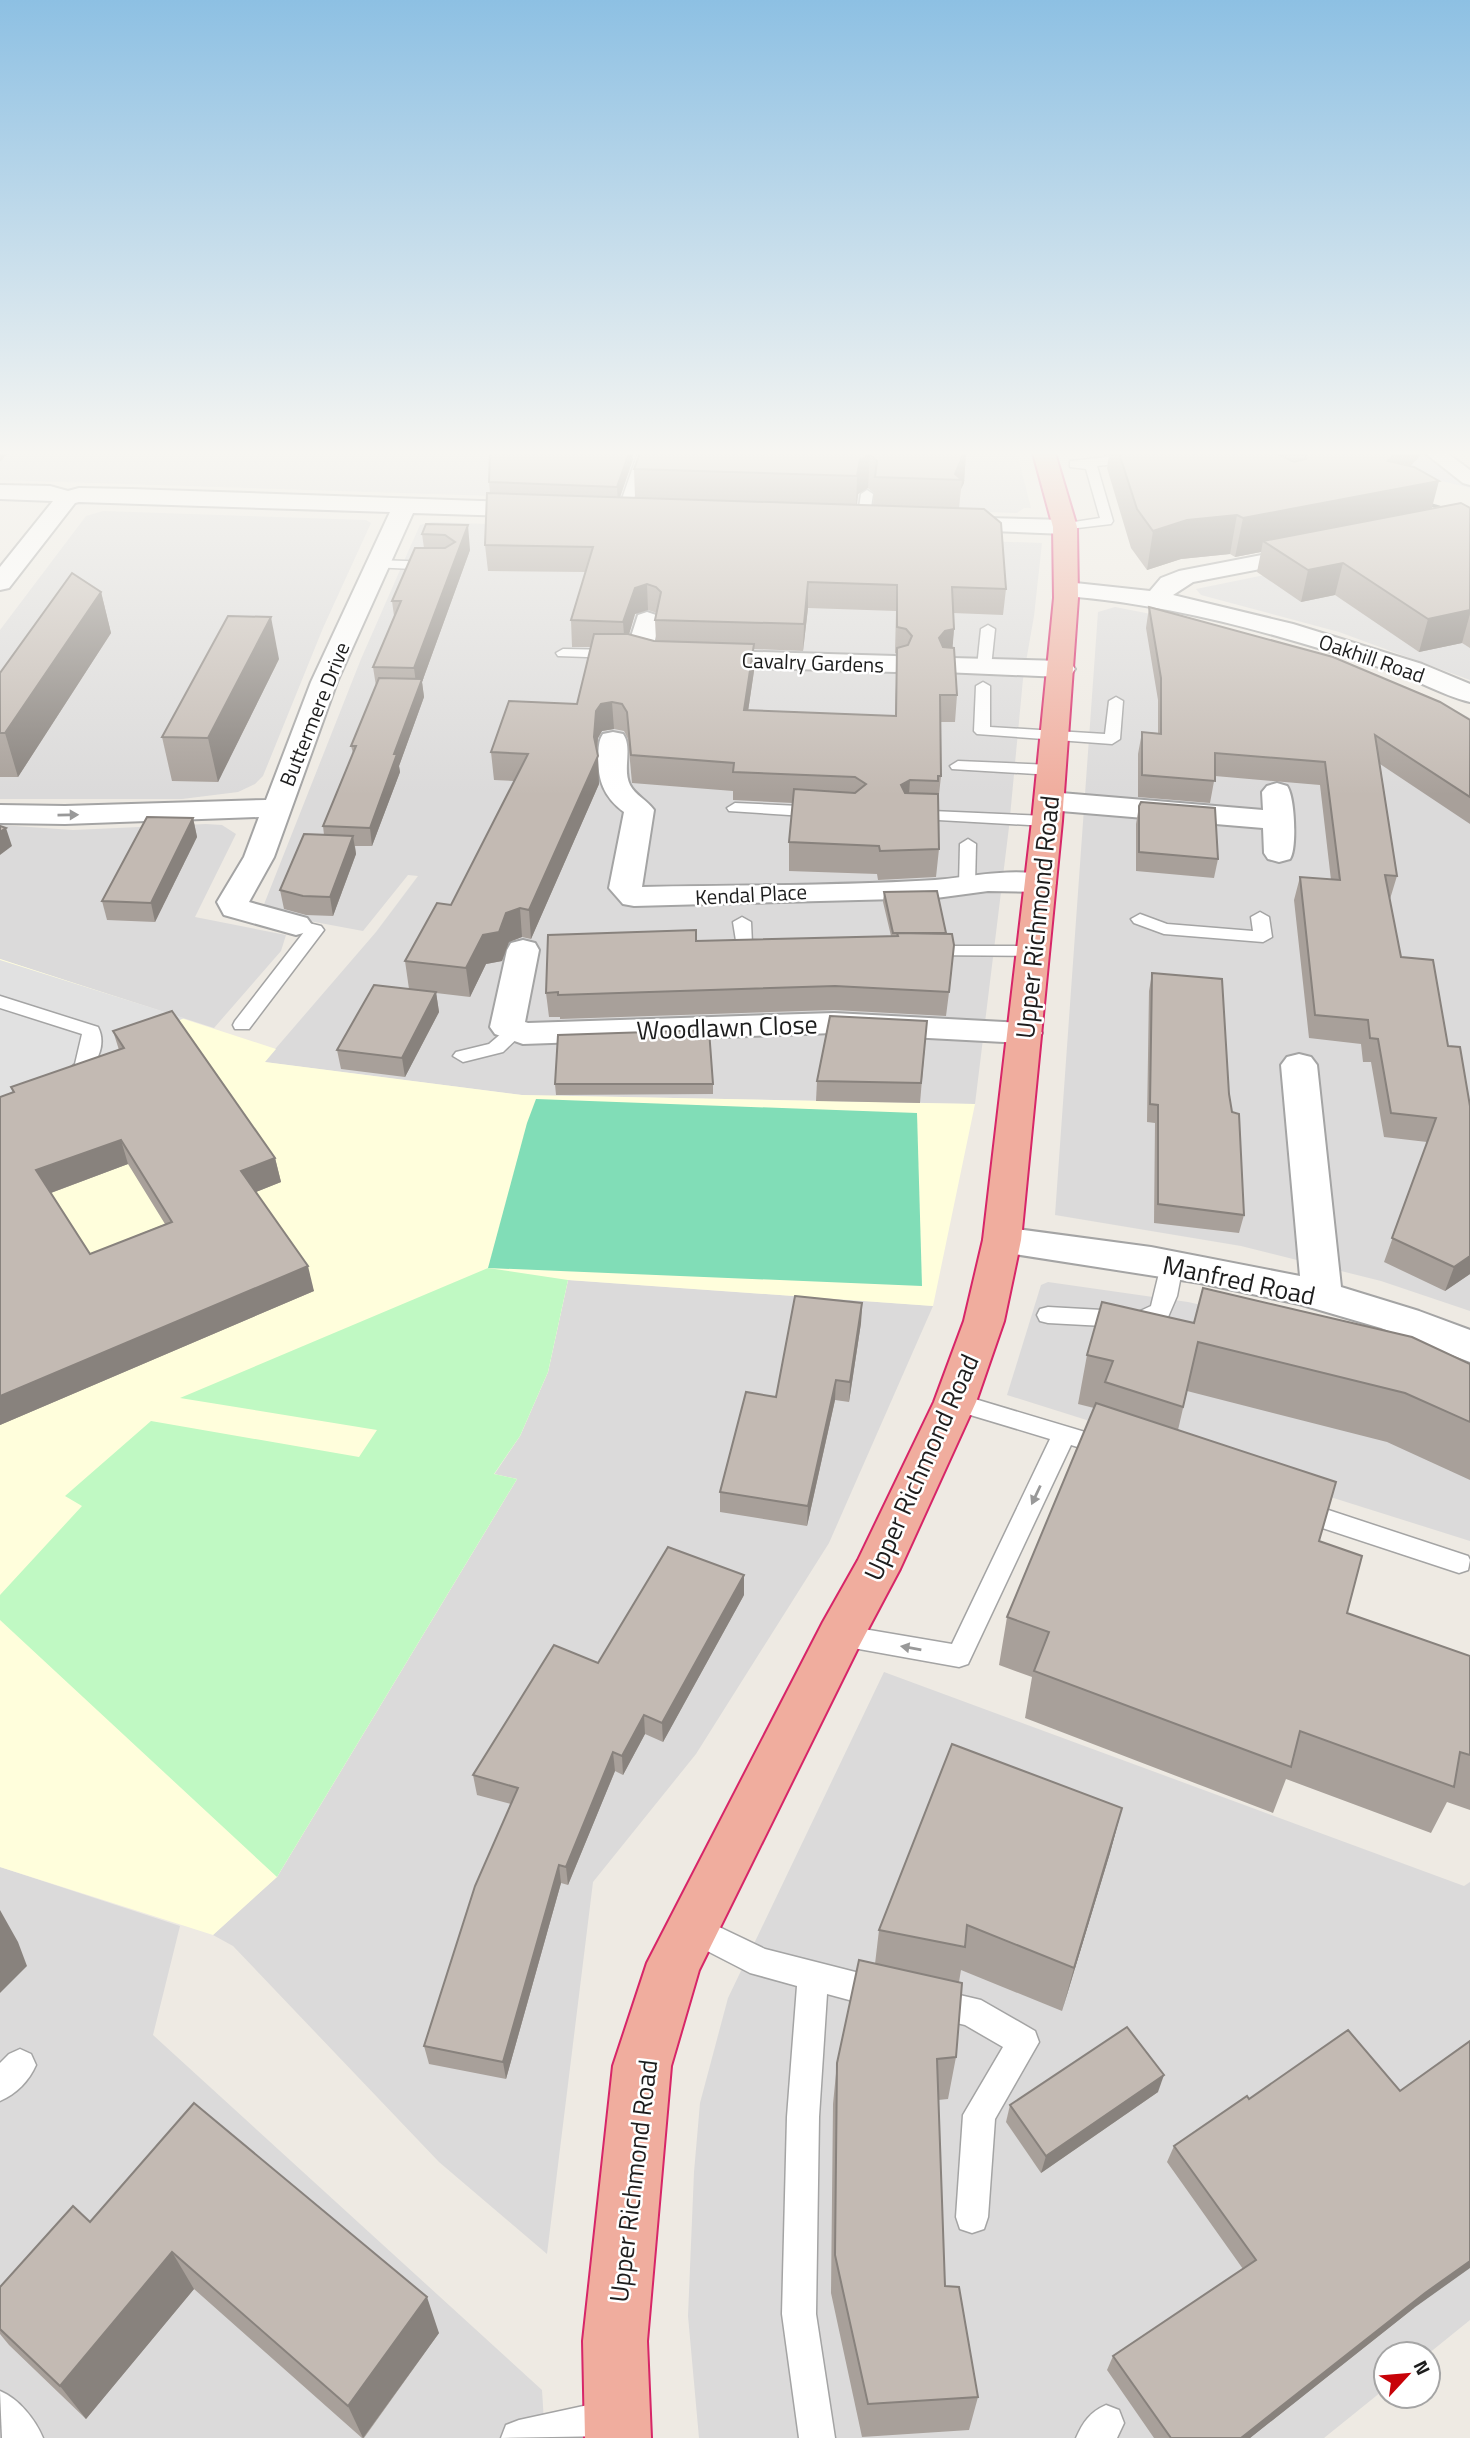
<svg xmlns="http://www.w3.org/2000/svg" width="1470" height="2438" font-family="'Titillium Web',sans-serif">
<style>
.residential{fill:#dbdada}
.education{fill:#fffedc}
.park{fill:#c0f9c3}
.pitch{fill:#81ddb7}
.parking{fill:#e1e1e1}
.plaza{fill:#d7d8e4}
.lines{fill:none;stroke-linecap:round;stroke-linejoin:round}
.service-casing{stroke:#a4a4a4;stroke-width:3}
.pedestrian-casing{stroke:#a4a4a4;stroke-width:4}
.minor-casing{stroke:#a4a4a4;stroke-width:4}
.trunk-casing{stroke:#d72668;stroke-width:4}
.service{fill:#fff;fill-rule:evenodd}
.pedestrian{fill:#fff;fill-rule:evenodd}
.minor{fill:#fff;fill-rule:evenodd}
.trunk{fill:#f0ad9e;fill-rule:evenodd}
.rail{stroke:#6b6b6b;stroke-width:3.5;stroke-dasharray:9 9;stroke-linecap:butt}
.wall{fill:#a8a09a;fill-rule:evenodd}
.shaded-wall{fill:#88827d}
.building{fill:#c3bab3;stroke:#88827d;stroke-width:2;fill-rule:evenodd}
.oneway{fill:#999}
.labels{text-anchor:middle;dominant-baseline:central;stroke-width:5;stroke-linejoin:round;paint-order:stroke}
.far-street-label{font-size:21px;fill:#1d1d1d;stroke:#fff}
.street-label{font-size:26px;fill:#1d1d1d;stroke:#fff}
</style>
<rect width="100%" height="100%" fill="#eeeae3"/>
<g class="residential">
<polygon points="0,453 1017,453 1031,508 1024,508 1017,513 0,480"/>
<polygon points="103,511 366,520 371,523 323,628 263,776 255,784 238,792 182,799 0,799 0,630 86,516"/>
<polygon points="432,522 1042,543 1034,616 1023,679 1009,827 975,1104 522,1095 264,1062 376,932 418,876 408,875 363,931 261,912 361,659 411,545 420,525"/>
<polygon points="1470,533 1470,680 1339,632 1201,595 1196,589"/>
<polygon points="1115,607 1151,614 1443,704 1470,718 1470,1311 1381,1281 1241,1246 1055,1215 1098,612"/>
<polygon points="206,824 222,825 236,834 195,917 286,935 281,951 214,1028 0,959 0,825 73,830"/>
<polygon points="568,1280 933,1306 829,1543 696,1754 593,1882 547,2254 439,2162 233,1946 213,1935 277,1877 517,1479 494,1475 520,1436 548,1372"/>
<polygon points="1048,1282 1188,1302 1316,1331 1470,1386 1470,1541 1007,1395 1041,1285"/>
<polygon points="884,1672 1464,1886 1470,1882 1470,2320 1428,2354 1386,2354 1386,2388 1324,2438 699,2438 688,2316 694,2172 700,2103 728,1998"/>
<polygon points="0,1867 180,1926 153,2035 542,2390 545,2438 0,2438"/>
</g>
<polygon class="education" points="0,959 276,1049 265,1062 522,1095 975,1104 933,1306 568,1280 548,1372 520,1436 494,1474 517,1479 277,1877 213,1935 0,1867"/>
<polygon class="park" points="488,1268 568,1280 548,1372 520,1436 494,1474 517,1479 277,1877 0,1620 0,1595 82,1506 65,1496 151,1421 359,1457 377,1430 180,1398"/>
<polygon class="pitch" points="536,1099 917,1113 922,1286 488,1268 527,1123"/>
<polygon class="parking" points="0,960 184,1018 95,1062 0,1119"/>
<polygon class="plaza" points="1408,453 1450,453 1470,468 1470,488 1405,472"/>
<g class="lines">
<g class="service-casing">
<g id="service">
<polygon points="638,453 650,453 629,513 623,517 619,516 617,513"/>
<polygon points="1136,454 1142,458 1140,461 1097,466 1113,521 1111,524 1061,530 1061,524 1100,518 1086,469 1070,467 1070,461"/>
<polygon points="867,490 873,494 869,521 863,525 857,521 861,494"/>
<polygon points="377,560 434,562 441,566 434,570 372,567 372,561"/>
<polygon points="988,625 995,629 991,667 984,671 977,667 981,629"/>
<polygon points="563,649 616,650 623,654 616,658 558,656 556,653"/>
<polygon points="983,682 990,686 990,727 1105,734 1109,701 1116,697 1123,701 1120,739 1112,744 977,734 974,731 976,686"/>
<polygon points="958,761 1052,765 1060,770 1052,775 952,769 950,766"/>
<polygon points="735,803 820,807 828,812 820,817 729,811 727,808"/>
<polygon points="909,810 1047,816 1055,821 1047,826 903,818 901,815 903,812"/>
<polygon points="968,839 976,844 975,885 967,890 959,885 960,844"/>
<polygon points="1260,912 1269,917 1272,937 1263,942 1164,934 1134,923 1131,919 1140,914 1167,924 1253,931 1251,917"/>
<polygon points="742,917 751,922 752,944 768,945 771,949 768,953 738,953 733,922"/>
<polygon points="296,920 321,926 324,930 249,1029 235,1029 233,1025 235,1021 304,932 290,929 287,925"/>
<polygon points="927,946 1034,946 1043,951 1034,956 921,955 918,951 921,947"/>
<path d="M0,996L98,1027C110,1050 88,1080 66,1086L59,1084L56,1080L75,1064L82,1034L0,1008Z"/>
<polygon points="516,1025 525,1031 503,1052 463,1062 453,1056 456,1052 489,1044 509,1027"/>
<polygon points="1172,1257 1180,1260 1183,1265 1177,1296 1168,1317 1141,1328 1048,1323 1040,1321 1037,1315 1040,1309 1048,1307 1138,1312 1151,1306 1161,1265 1164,1260"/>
<polygon points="955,1393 1115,1441 1119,1447 1115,1453 1107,1456 1071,1445 968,1664 959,1667 831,1644 827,1636 831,1628 840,1625 952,1644 1050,1439 947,1408 943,1402 947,1396"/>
<polygon points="1301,1501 1468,1556 1470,1560 1468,1570 1459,1573 1292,1518 1289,1511 1292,1504"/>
<polygon points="692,1914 765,1949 879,1978 890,1982 894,1993 890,2004 879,2008 827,1994 819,2117 816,2314 835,2438 799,2438 782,2314 787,2117 797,1986 750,1973 682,1938 677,1928 682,1918"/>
<polygon points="934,1989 981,2000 1035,2031 1039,2042 995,2119 988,2217 984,2229 972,2233 960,2229 956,2217 963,2115 1003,2047 965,2025 923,2015 919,2004 923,1993"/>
<path d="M20,2049L31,2054L36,2065C29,2081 16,2094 0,2101V2063L9,2054Z"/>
<path d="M0,2391C19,2399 35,2419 43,2438H2Z"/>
<polygon points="611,2400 624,2405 629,2418 624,2431 611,2436 501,2438 506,2425 519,2420"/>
<path d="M1106,2405L1119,2410L1124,2423L1117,2438H1076C1083,2422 1090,2412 1106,2405Z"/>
</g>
</g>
<g class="pedestrian-casing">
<polygon id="pedestrian" points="1425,453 1447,453 1470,470 1470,485 1463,483"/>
</g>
<g class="minor-casing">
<g id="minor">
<polygon points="0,485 50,486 68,491 79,488 131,489 538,503 546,505 549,510 546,515 538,517 413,513 337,682 274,857 249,902 307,918 312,925 307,932 296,935 224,915 217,902 244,857 259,817 65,824 0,823 0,805 65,806 266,800 311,682 390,512 79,502 75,503 9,588 0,590 0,567 53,501 0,499"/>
<polygon points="948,517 1065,520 1073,522 1077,527 1073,532 1065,534 940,529 936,524 940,519"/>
<path d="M1309,546L1317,548L1321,553L1317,558L1193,582L1173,595L1293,624L1422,664L1470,684V702C1441,695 1414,678 1385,669C1280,635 1177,605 1066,596L1057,594L1054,589L1057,584L1066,582L1150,591L1161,578L1179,571Z"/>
<polygon points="647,612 656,615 660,620 653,648 657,649 895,656 904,658 908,664 904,670 895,672 655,665 630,658 626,652 638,615"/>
<polygon points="952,658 1062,661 1071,663 1075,669 1071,675 1062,677 943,672 939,666 943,660"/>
<path d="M613,732L623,734C633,748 622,769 630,785C635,795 647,800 654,810L642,887C739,885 838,886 935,880C973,877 1012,867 1051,876L1056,883L1051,890L1040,892L988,891L936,898L634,906L623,904L609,888L624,812C604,797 598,781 598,756C599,748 598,741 603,734Z"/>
<path d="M1277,783L1287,786C1295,797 1297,849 1290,859L1279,862L1268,859L1264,853L1263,828L1049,810L1039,807L1034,801L1039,795L1049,792L1263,810L1262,792L1267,786Z"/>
<polygon points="523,940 535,943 539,950 525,1022 528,1023 834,1013 1025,1023 1037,1026 1042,1033 1037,1040 1025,1043 834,1033 523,1044 495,1034 490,1027 507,950 511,943"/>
<polygon points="1299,1054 1311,1057 1317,1065 1341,1287 1419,1311 1470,1330 1470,1362 1381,1328 1299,1304 1200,1283 988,1250 983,1240 988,1230 1002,1227 1151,1247 1300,1276 1281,1065 1287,1057"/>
</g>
</g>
<g class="trunk-casing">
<polygon id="trunk" points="1033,453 1055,453 1077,527 1078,598 1062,821 1021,1240 1004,1321 976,1402 900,1569 857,1650 699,1970 671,2066 647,2341 651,2438 585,2438 583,2341 613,2066 647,1963 823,1622 858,1560 934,1402 964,1321 983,1240 1032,821 1054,598 1053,527"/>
</g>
<use href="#service" class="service"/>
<use href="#pedestrian" class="pedestrian"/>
<use href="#minor" class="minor"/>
<use href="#trunk" class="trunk"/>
<polyline class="rail" points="1414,500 1470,516"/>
</g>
<g class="wall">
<path d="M490,453H633V459L620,497L635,498L634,469L640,453H966L964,483L961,489L959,508L1006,589L1003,615L953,613L954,629L952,648L957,695L955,722H940L941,776L938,804L939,849L936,877L878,880L877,874L789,871V842L793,803L733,800V791L632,783L628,739L624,731L614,729L602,731L598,738L597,751L599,784L531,939L522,937L509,942L502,961L486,964L470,997L436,993L439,1012L405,1077L341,1069L337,1050L409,989L405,961L451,905L514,781L494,780L491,752L577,704L591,647H572L571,620L586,572L488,571L485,545L490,493L489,482ZM868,488L874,493L873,505H857L858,494ZM808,608L896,611L895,653L897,654L895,716L748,711L754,671V649L803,651ZM648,610L657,613L655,620L656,641L629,634L635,614Z"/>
<polygon points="1103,453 1423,453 1410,466 1432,509 1470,508 1470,648 1462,643 1419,652 1335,595 1301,602 1257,572 1261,552 1235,557 1230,554 1181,559 1147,570 1131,548 1107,468 1109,455 1104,456"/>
<polygon points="426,524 470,550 422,682 424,697 399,766 400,772 372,846 355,846 356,854 333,916 306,915 284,909 280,890 324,835 323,826 353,753 351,746 376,686 373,667 394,616 392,601 424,548 422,534"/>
<polygon points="101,592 111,633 18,777 0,777 0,673"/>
<polygon points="1149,607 1470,720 1470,824 1380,764 1397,876 1390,899 1401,957 1470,1274 1445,1291 1384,1262 1427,1142 1384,1137 1371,1062 1363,1062 1361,1044 1309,1038 1294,900 1300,877 1331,880 1320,785 1215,776 1210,803 1138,797 1138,754 1142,732 1158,733 1158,700 1146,628"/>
<polygon points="279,659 218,782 172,781 162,737"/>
<polygon points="1139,806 1218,859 1214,878 1136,871 1136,824"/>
<polygon points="193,818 197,837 155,922 107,920 102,901"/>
<polygon points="884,892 952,969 946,1016 834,1010 560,1019 560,1017 549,1017 546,993 696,941 891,936 883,902"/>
<polygon points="1152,973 1229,1094 1244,1215 1239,1233 1154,1223 1155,1123 1147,1122 1149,991"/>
<polygon points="927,1021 920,1103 816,1101 817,1081"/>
<path d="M113,1031L275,1158L281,1182L256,1192L314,1291L0,1425V1097L13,1092L11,1087L119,1050ZM128,1164L165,1224L90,1254L51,1193Z"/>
<polygon points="555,1084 713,1084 713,1094 556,1095"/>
<polygon points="862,1303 861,1323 849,1402 835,1400 807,1526 720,1512 720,1492 776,1397"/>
<polygon points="1194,1323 1470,1364 1470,1480 1387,1442 1187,1391 1178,1430 1319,1541 1347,1613 1470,1656 1470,1810 1447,1802 1431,1833 1286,1779 1273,1813 1025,1718 1032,1677 999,1665 1007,1617 1094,1408 1078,1404 1087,1355"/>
<polygon points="744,1595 663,1742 645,1734 623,1775 615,1771 568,1885 561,1883 506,2079 429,2064 424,2046 511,1804 477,1795 473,1775 598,1663"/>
<polygon points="1122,1808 1110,1853 1062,2011 961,1970 959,1982 956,2057 948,2099 938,2100 945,2286 978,2397 969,2430 862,2437 831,2293 833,2104 837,2063 875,1964 879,1930"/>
<polygon points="1158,2092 1041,2173 1006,2122 1010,2105"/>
<polygon points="1174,2146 1414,2308 1250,2438 1154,2438 1107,2370 1113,2356 1243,2269 1167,2162"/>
<polygon points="90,2222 439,2333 364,2438 362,2438 194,2289 86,2419 9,2345 0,2334 0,2287"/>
</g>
<g class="shaded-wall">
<polygon points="0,453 8,453 0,462"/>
<polygon points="629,453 633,453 633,459 618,503 617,487"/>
<polygon points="964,453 966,453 964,483 961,489 962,480 955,474"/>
<polygon points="1395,453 1423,453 1385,492 1439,481 1429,519 1263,541 1261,552 1235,557 1243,518 1388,461"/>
<polygon points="870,454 868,488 858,494 856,510 857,476 860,460"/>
<polygon points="1237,515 1230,554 1181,559 1147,570 1153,531 1187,520"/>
<polygon points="468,525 470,550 422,682 424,697 399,766 400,772 372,846 370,828 394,754 417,691 414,668"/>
<polygon points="1343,563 1335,595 1301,602 1308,570"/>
<polygon points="808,582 808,608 803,651 804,624"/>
<polygon points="647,584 648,610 635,614 625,648 623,622 635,588"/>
<polygon points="101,592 111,633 18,777 5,733"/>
<polygon points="1470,610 1470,614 1462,643 1419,652 1428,619"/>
<polygon points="271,617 279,659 218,782 208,738"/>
<polygon points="954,629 952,655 937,665 939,638 945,631"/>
<polygon points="754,644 754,671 744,738 744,710"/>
<polygon points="612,702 614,729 602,731 598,738 596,760 598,756 599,784 531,939 529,910 596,711 601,704"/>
<polygon points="910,780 908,808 901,785"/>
<polygon points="193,818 197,837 155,922 151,903"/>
<polygon points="6,828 12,846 0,855 0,832"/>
<polygon points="353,836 356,854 333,916 330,897"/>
<polygon points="520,908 522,937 509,942 502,961 486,964 470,997 466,968 483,935 506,913"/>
<polygon points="436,992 439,1012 405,1077 402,1058"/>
<polygon points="121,1140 128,1164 45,1195 36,1170"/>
<polygon points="275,1158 281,1182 246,1196 241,1171"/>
<polygon points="1470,1256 1470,1274 1445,1291 1454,1267"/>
<polygon points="308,1266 314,1291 0,1425 0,1396"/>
<polygon points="862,1303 861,1323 849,1402 850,1382"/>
<polygon points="836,1380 835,1400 807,1526 808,1506"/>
<polygon points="744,1575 744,1595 663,1742 662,1723"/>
<polygon points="644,1715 645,1734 623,1775 622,1756"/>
<polygon points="613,1752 615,1771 568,1885 566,1867"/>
<polygon points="1122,1808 1110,1853 1062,2011 1074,1968"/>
<polygon points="559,1865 561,1883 506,2079 503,2062"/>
<polygon points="0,1910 18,1942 27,1966 0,1993"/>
<polygon points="1164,2075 1158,2092 1041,2173 1046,2156"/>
<polygon points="172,2252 194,2289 86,2419 60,2386"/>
<polygon points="1470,2261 1470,2268 1414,2308 1250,2438 1241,2438 1425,2293"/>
<polygon points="427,2297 439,2333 363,2438 348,2406"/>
</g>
<g class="building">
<polygon points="490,453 629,453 617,487 489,482"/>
<polygon points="640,453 964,453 955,474 962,480 875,477 877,461 870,454 860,460 857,476 634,469"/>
<polygon points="1119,453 1276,453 1294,462 1306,459 1307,454 1305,453 1395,453 1388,461 1414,467 1439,481 1243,518 1237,515 1187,520 1153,531 1137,509"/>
<polygon points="487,493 984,509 1001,523 1006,589 952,587 954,629 945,631 939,638 943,647 954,648 957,695 940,695 941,776 938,776 938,781 910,780 901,785 905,793 938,794 939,849 880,851 879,846 789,842 794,789 855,793 866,784 855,777 733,772 734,763 631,755 627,712 622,704 612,702 601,704 596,711 594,737 598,756 529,910 520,908 506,913 499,932 483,935 466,968 405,961 437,903 451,905 528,754 491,752 509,701 577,704 594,634 628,634 654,641 754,644 744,710 896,716 897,648 908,645 912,636 906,629 897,627 897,585 808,582 804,624 655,620 661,592 656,587 647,584 635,588 623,622 571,620 593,547 485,545"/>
<polygon points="1461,503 1470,508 1470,610 1428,619 1343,563 1308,570 1263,541"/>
<polygon points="426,524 468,525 414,668 373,667 401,601 392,601 415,548 445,548 455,542 445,535 422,534"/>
<polygon points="72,573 101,592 5,733 0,733 0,673"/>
<polygon points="1149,607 1333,657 1440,702 1470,720 1470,797 1375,735 1397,876 1385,875 1401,957 1433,960 1448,1046 1460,1047 1470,1106 1470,1256 1454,1267 1392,1238 1436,1118 1391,1113 1378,1039 1370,1038 1368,1020 1315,1015 1300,877 1340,880 1325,762 1215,753 1215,781 1142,775 1142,732 1161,734 1161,678"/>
<polygon points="228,616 271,617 208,738 162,737"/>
<polygon points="379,678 422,679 394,754 397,754 370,828 323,826 356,746 351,746"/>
<polygon points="1141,802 1215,808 1218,859 1139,852 1139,806"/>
<polygon points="147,817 193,818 151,903 102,901"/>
<polygon points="0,826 6,828 0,832"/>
<polygon points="304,834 353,836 330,897 303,896 280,890"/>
<polygon points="937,891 946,933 893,933 884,892"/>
<polygon points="696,930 696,941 898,936 897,933 952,934 954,945 949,992 835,986 558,995 558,992 546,993 548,935"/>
<polygon points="1152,973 1222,979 1229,1094 1232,1112 1239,1114 1244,1215 1158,1204 1158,1105 1150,1104"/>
<polygon points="374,985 436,992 402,1058 337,1050"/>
<path d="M172,1011L275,1158L241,1171L308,1266L0,1396V1097L14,1092L11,1087L124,1048L113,1031ZM121,1140L172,1222L90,1254L36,1170Z"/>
<polygon points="830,1016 927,1021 921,1083 817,1081"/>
<polygon points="709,1030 713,1084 555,1084 558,1035"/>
<polygon points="1203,1288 1412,1337 1470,1364 1470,1422 1405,1393 1198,1342 1183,1407 1105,1382 1113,1361 1087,1355 1102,1302 1194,1323"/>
<polygon points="795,1296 862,1303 850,1382 836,1380 808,1506 720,1492 746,1392 776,1397"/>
<polygon points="1096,1403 1336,1482 1319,1541 1362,1556 1347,1613 1470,1656 1470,1755 1460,1752 1454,1787 1300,1731 1291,1767 1034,1671 1049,1632 1007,1617"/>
<polygon points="668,1547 744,1575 662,1723 644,1715 622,1756 613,1752 566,1867 559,1865 503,2062 424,2046 475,1886 518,1788 473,1775 554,1645 598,1663"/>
<polygon points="952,1744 1122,1808 1074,1968 967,1925 965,1947 879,1930"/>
<polygon points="859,1960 962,1983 956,2057 937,2059 945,2286 959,2287 978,2397 868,2404 835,2255 837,2063"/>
<polygon points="1127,2027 1164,2075 1046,2156 1010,2105"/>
<polygon points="1348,2030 1400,2091 1470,2041 1470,2261 1425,2293 1241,2438 1171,2438 1113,2356 1256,2260 1174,2146 1247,2096 1249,2099"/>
<polygon points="194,2103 427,2297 348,2406 172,2252 60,2386 0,2329 0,2287 73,2206 90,2222"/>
</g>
<defs><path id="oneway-solid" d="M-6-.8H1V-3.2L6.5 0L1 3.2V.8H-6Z" transform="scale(1.75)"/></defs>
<g class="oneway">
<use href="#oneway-solid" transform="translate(68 815) rotate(-1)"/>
<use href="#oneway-solid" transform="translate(1036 1495) rotate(115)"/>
<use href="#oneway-solid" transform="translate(911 1648) rotate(-170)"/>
</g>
<linearGradient id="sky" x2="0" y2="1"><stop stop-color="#8dc0e3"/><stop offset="0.57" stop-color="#f7f6f2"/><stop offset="1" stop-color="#f7f6f2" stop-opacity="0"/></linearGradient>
<rect width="1470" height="795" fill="url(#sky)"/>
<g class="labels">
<g class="far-street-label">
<text transform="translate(1372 658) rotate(19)">Oakhill Road</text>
<text transform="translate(813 662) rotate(2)">Cavalry Gardens</text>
<text transform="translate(314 714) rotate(-68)">Buttermere Drive</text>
<text transform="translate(751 894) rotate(-3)">Kendal Place</text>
</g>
<g class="street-label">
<text transform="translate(1037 917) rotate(-84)">Upper Richmond Road</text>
<text transform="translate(727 1027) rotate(-2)">Woodlawn Close</text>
<text transform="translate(1239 1280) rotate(12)">Manfred Road</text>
<text transform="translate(921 1467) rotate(-66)">Upper Richmond Road</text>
<text transform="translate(633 2181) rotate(-83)">Upper Richmond Road</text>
</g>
</g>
<g transform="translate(1407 2375) rotate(64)"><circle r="33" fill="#ffffff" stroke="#a5a5a5" stroke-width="2"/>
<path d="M0-5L12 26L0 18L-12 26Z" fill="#c80208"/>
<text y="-10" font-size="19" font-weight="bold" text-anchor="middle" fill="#1d1d1d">N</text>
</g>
</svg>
